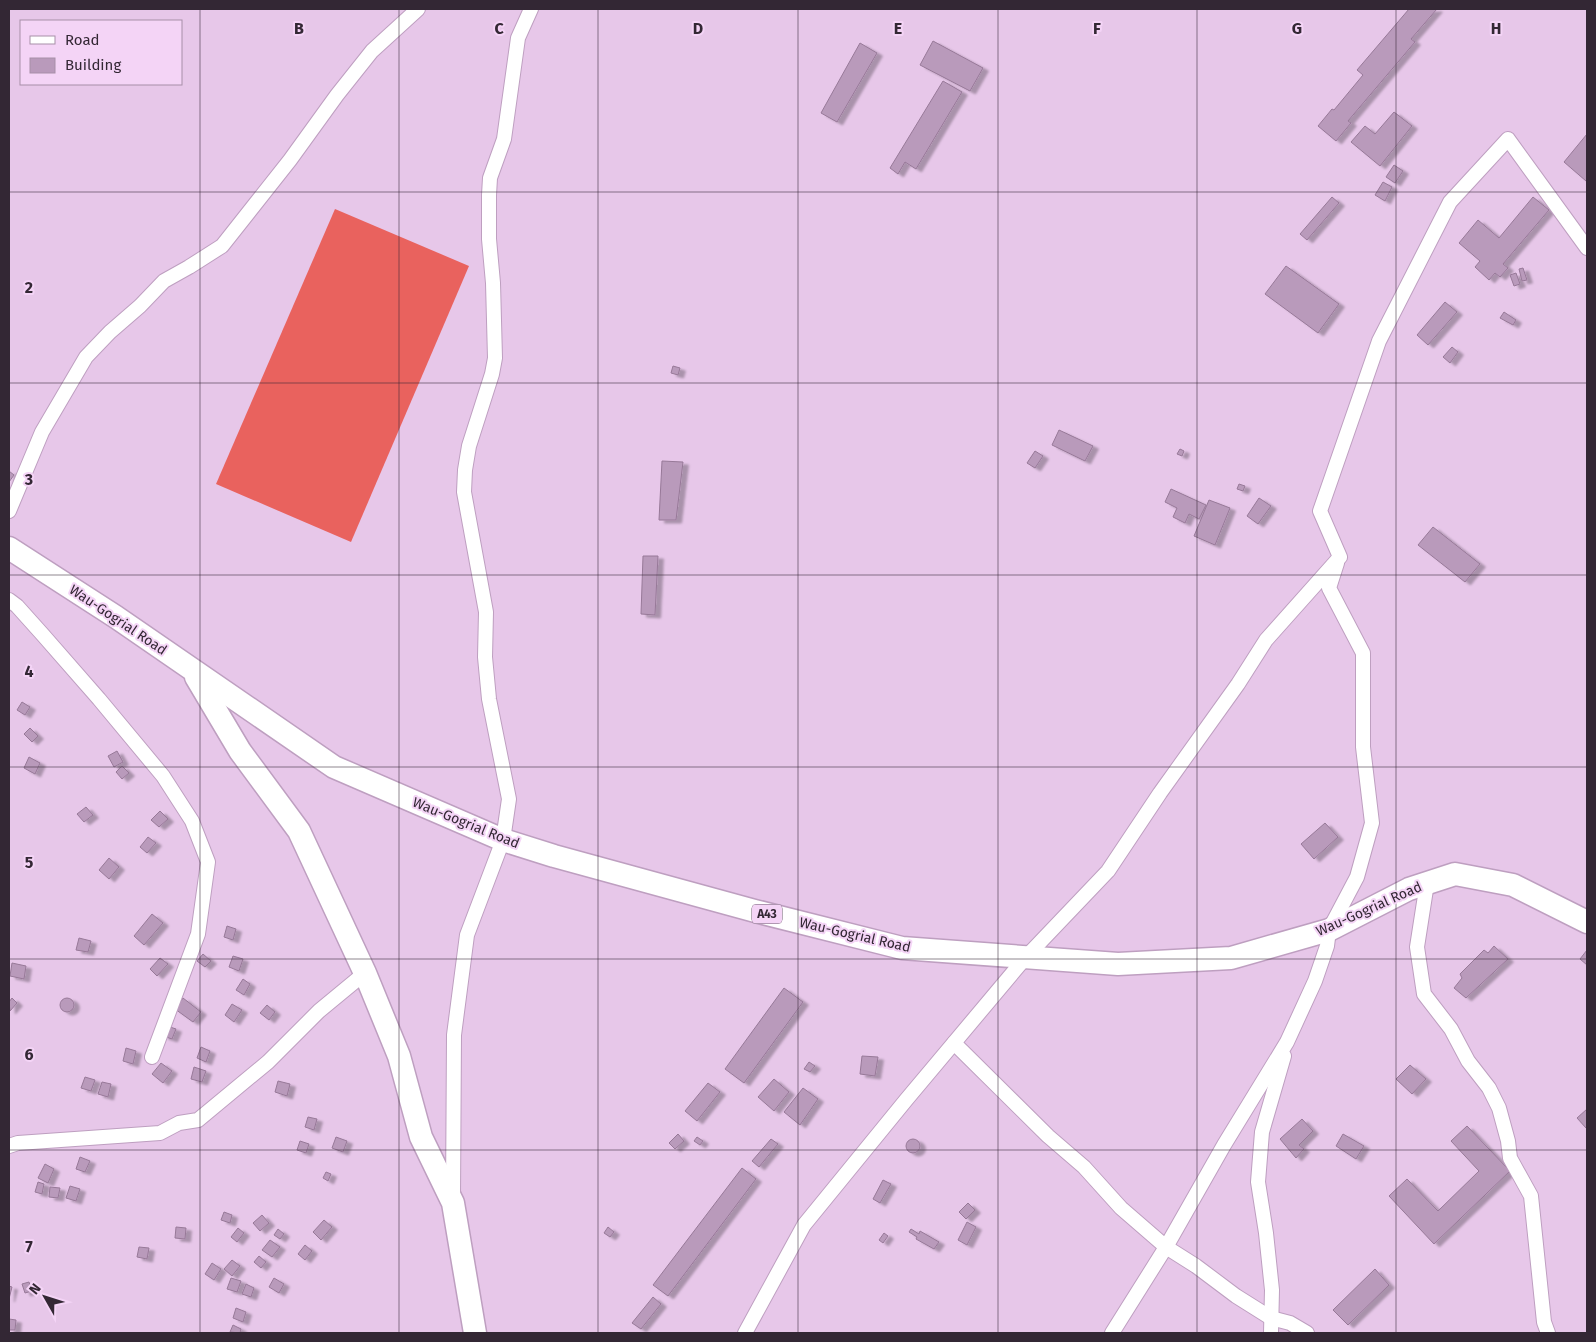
<svg xmlns="http://www.w3.org/2000/svg" width="1596" height="1342" font-family="'Fira Sans',sans-serif">
<style>
.forest{fill:#e9625e}
.building{fill:#b99abb;stroke:#977998;filter:url(#shadow)}
.lines{fill:none;stroke-linecap:round;stroke-linejoin:round}
.street-casing{stroke:#be9fc0;stroke-width:16}
.primary-casing{stroke:#be9fc0;stroke-width:25}
.street{stroke:#fff;stroke-width:14}
.primary{stroke:#fff;stroke-width:22}
.grid{fill:none;stroke:#332734;stroke-width:1;stroke-opacity:0.55}
.labels{text-anchor:middle;dominant-baseline:central;stroke-width:4;stroke-linejoin:round;paint-order:stroke}
.shield{fill:#f4d4f6;stroke:#6d5b6e;stroke-width:1}
.shield-label{font-size:12px;font-weight:bold;fill:#332734}
.street-label{font-size:14px;fill:#332734;stroke:#f4d4f6}
.grid-label{font-size:16px;text-anchor:middle;font-weight:bold;fill:#332734;stroke:#f4d4f6;stroke-width:4;stroke-linejoin:round;paint-order:stroke}
</style>
<defs>
<filter id="shadow"><feDropShadow dx="5.5" dy="3" stdDeviation="1" flood-color="#0004"/></filter>
</defs>
<rect width="100%" height="100%" fill="#e7c7e9"/>
<polygon class="forest" points="335,209 469,266 351,542 216,484"/>
<g class="building">
<polygon points="1409,9 1437,9 1411,39 1415,42 1348,121 1351,123 1336,141 1318,126 1332,109 1334,110 1363,75 1357,70"/>
<polygon points="933,41 983,68 970,91 920,65"/>
<polygon points="860,43 877,53 837,122 821,113"/>
<polygon points="943,81 962,92 916,169 905,162 898,174 890,168"/>
<polygon points="1394,112 1412,126 1380,166 1351,142 1365,126 1375,134"/>
<polygon points="1587,134 1587,179 1586,181 1564,162"/>
<polygon points="1394,165 1403,171 1395,183 1386,177"/>
<polygon points="1383,182 1392,187 1385,201 1375,195"/>
<polygon points="1332,197 1339,203 1307,240 1300,234"/>
<polygon points="1533,197 1549,210 1503,264 1508,268 1500,277 1495,273 1489,280 1475,267 1480,261 1459,243 1478,220 1499,238"/>
<polygon points="1286,266 1339,304 1318,333 1265,294"/>
<polygon points="1523,268 1527,280 1522,281 1519,269"/>
<polygon points="1516,273 1520,284 1514,286 1510,275"/>
<polygon points="1445,302 1457,312 1428,345 1417,335"/>
<polygon points="1504,312 1516,320 1513,325 1500,318"/>
<polygon points="1452,347 1458,352 1450,363 1443,357"/>
<polygon points="673,366 680,368 678,375 671,373"/>
<polygon points="1059,430 1093,446 1085,461 1052,445"/>
<polygon points="1180,449 1184,451 1182,456 1177,454"/>
<polygon points="1035,451 1043,456 1035,468 1027,463"/>
<polygon points="662,461 683,462 676,520 659,520"/>
<polygon points="9,471 14,475 9,482"/>
<polygon points="1239,484 1245,486 1243,491 1237,489"/>
<polygon points="1171,489 1206,505 1199,519 1189,514 1185,523 1173,517 1177,508 1165,502"/>
<polygon points="1259,498 1271,506 1258,524 1247,516"/>
<polygon points="1209,500 1230,508 1215,545 1194,536"/>
<polygon points="1433,527 1480,564 1465,582 1418,545"/>
<polygon points="643,556 658,556 655,615 641,614"/>
<polygon points="22,702 30,707 25,715 17,710"/>
<polygon points="30,728 38,736 32,742 24,734"/>
<polygon points="117,751 123,762 114,767 108,756"/>
<polygon points="29,757 40,763 35,774 24,768"/>
<polygon points="122,766 129,773 122,779 116,772"/>
<polygon points="86,807 93,815 84,822 77,814"/>
<polygon points="160,811 168,819 159,827 151,820"/>
<polygon points="1325,823 1338,837 1314,859 1301,844"/>
<polygon points="148,837 156,843 147,853 140,847"/>
<polygon points="109,858 119,867 109,879 99,870"/>
<polygon points="152,914 163,923 144,945 134,936"/>
<polygon points="227,926 236,929 233,940 224,937"/>
<polygon points="79,938 91,941 88,952 76,950"/>
<polygon points="1494,946 1508,959 1466,998 1454,988 1462,978 1460,974 1484,950 1488,953"/>
<polygon points="1587,950 1587,965 1580,959"/>
<polygon points="203,954 211,961 205,967 197,961"/>
<polygon points="233,956 243,959 239,971 229,967"/>
<polygon points="160,958 168,964 157,976 150,969"/>
<polygon points="12,963 26,966 24,979 10,976"/>
<polygon points="243,979 250,984 244,995 236,990"/>
<polygon points="784,988 803,1002 744,1083 725,1069"/>
<circle cx="67" cy="1005" r="7"/>
<polygon points="12,998 17,1003 10,1011 9,1002"/>
<polygon points="183,998 201,1012 193,1022 175,1009"/>
<polygon points="232,1004 242,1010 234,1022 225,1015"/>
<polygon points="267,1005 275,1012 269,1020 260,1013"/>
<polygon points="167,1026 176,1029 172,1039 163,1036"/>
<polygon points="201,1047 210,1051 206,1062 197,1058"/>
<polygon points="126,1048 136,1051 133,1064 123,1061"/>
<polygon points="862,1056 878,1057 875,1076 860,1074"/>
<polygon points="809,1062 815,1066 810,1072 804,1069"/>
<polygon points="161,1063 172,1071 163,1083 152,1074"/>
<polygon points="1410,1065 1426,1079 1412,1094 1396,1079"/>
<polygon points="194,1067 206,1071 202,1082 191,1079"/>
<polygon points="85,1077 95,1080 91,1091 81,1088"/>
<polygon points="774,1079 789,1092 774,1111 758,1097"/>
<polygon points="278,1081 290,1084 287,1096 275,1092"/>
<polygon points="102,1082 111,1084 108,1097 98,1094"/>
<polygon points="708,1083 720,1092 697,1121 685,1111"/>
<polygon points="803,1088 818,1099 800,1125 784,1112"/>
<polygon points="1587,1109 1587,1126 1586,1128 1577,1118"/>
<polygon points="308,1117 317,1119 314,1130 305,1127"/>
<polygon points="1302,1119 1313,1131 1299,1145 1304,1149 1296,1158 1280,1139"/>
<polygon points="1467,1126 1510,1171 1434,1244 1389,1196 1407,1179 1438,1211 1479,1171 1451,1141"/>
<polygon points="678,1134 684,1141 675,1149 669,1143"/>
<polygon points="1343,1134 1364,1146 1356,1159 1336,1146"/>
<polygon points="336,1137 347,1141 343,1152 332,1148"/>
<polygon points="697,1137 703,1141 700,1145 694,1141"/>
<circle cx="913" cy="1146" r="7"/>
<polygon points="771,1139 778,1144 759,1167 752,1161"/>
<polygon points="300,1141 309,1144 306,1153 297,1150"/>
<polygon points="80,1157 90,1161 85,1172 76,1169"/>
<polygon points="45,1164 54,1169 48,1183 38,1178"/>
<polygon points="742,1168 756,1179 668,1296 653,1285"/>
<polygon points="326,1172 331,1174 328,1181 323,1178"/>
<polygon points="883,1180 891,1184 880,1203 873,1199"/>
<polygon points="38,1182 44,1184 42,1194 35,1192"/>
<polygon points="70,1186 80,1189 76,1201 66,1198"/>
<polygon points="50,1187 60,1188 58,1198 49,1197"/>
<polygon points="968,1203 975,1210 966,1219 959,1212"/>
<polygon points="224,1212 232,1215 230,1223 221,1220"/>
<polygon points="262,1215 269,1223 260,1231 253,1223"/>
<polygon points="324,1220 332,1227 321,1240 313,1232"/>
<polygon points="967,1222 976,1227 967,1245 958,1240"/>
<polygon points="176,1227 186,1228 185,1239 175,1238"/>
<polygon points="608,1227 614,1232 610,1237 604,1233"/>
<polygon points="238,1228 244,1233 237,1242 231,1237"/>
<polygon points="278,1229 284,1234 280,1239 274,1235"/>
<polygon points="911,1229 919,1234 920,1231 939,1242 934,1249 916,1239 917,1237 909,1232"/>
<polygon points="884,1233 888,1236 883,1243 879,1240"/>
<polygon points="270,1240 280,1247 272,1257 262,1250"/>
<polygon points="305,1245 312,1251 305,1260 298,1254"/>
<polygon points="139,1247 149,1248 147,1259 137,1257"/>
<polygon points="259,1256 266,1262 261,1268 254,1262"/>
<polygon points="232,1260 240,1266 232,1276 224,1269"/>
<polygon points="212,1263 221,1269 214,1280 205,1274"/>
<polygon points="1375,1269 1389,1285 1348,1325 1333,1310"/>
<polygon points="231,1278 241,1281 237,1292 227,1289"/>
<polygon points="274,1278 284,1284 279,1293 269,1287"/>
<polygon points="29,1282 32,1291 25,1293 22,1284"/>
<polygon points="246,1284 254,1288 251,1297 242,1294"/>
<polygon points="9,1286 12,1287 9,1299"/>
<polygon points="653,1297 661,1304 641,1329 632,1323"/>
<polygon points="236,1308 246,1312 243,1322 233,1318"/>
<polygon points="9,1319 16,1320 15,1330 9,1330"/>
<polygon points="233,1325 241,1329 240,1333 230,1332"/>
</g>
<g class="lines">
<g class="street-casing">
<g id="street">
<polyline points="9,511 42,432 86,357 110,332 140,306 164,281 189,267 222,246 290,160 337,95 372,51 418,9"/>
<polyline points="9,600 17,606 43,635 99,699 163,776 192,821 208,862 198,934 152,1057"/>
<polyline points="1427,883 1417,947 1424,994 1451,1029 1468,1061 1489,1088 1499,1108 1508,1141 1510,1158 1531,1196 1544,1322 1548,1333"/>
<polyline points="954,1043 1048,1136 1084,1167 1121,1208 1166,1247 1196,1266 1236,1296 1271,1318 1290,1323 1307,1333"/>
<polyline points="9,1146 18,1143 160,1133 179,1123 198,1120 268,1062 319,1011 365,973"/>
<polyline points="453,1197 454,1035 467,935 503,840 509,799 489,699 485,657 486,612 464,492 465,470 469,446 492,374 495,358 493,283 489,239 489,195 490,178 504,139 518,38 531,9"/>
<polyline points="745,1333 804,1225 906,1100 1026,957 1108,871 1160,793 1238,684 1266,640 1340,557 1320,511 1379,341 1450,202 1508,139 1587,248"/>
<polyline points="1112,1333 1166,1247 1224,1145 1287,1042 1315,981 1327,946 1329,930 1357,877 1372,823 1363,747 1363,653 1329,588 1337,563"/>
<polyline points="1271,1333 1272,1290 1266,1233 1258,1182 1262,1132 1284,1056"/>
</g>
</g>
<g class="primary-casing">
<g id="primary">
<polyline points="9,548 116,617 334,767 503,840 554,856 755,911 902,948 1118,964 1231,958 1329,930 1409,889 1455,874 1513,885 1587,922"/>
<polyline points="196,677 240,751 299,831 365,973 399,1056 421,1137 453,1203 475,1333"/>
</g>
</g>
<use href="#street" class="street"/>
<use href="#primary" class="primary"/>
</g>
<path class="grid" d="M200,9V1333M399,9V1333M598,9V1333M798,9V1333M998,9V1333M1197,9V1333M1396,9V1333M9,192H1587M9,383H1587M9,575H1587M9,767H1587M9,959H1587M9,1150H1587"/>
<g class="labels">
<rect class="shield" x="752" y="904.5" width="30" height="19" rx="4"/>
<g class="shield-label">
<text x="767" y="914">A43</text>
</g>
<g class="street-label">
<text transform="translate(118 620) rotate(34)">Wau-Gogrial Road</text>
<text transform="translate(466 823) rotate(22)">Wau-Gogrial Road</text>
<text transform="translate(1369 909) rotate(-24)">Wau-Gogrial Road</text>
<text transform="translate(855 935) rotate(13)">Wau-Gogrial Road</text>
</g>
</g>
<g class="grid-label">
<text x="299" y="34">B</text>
<text x="499" y="34">C</text>
<text x="698" y="34">D</text>
<text x="898" y="34">E</text>
<text x="1097" y="34">F</text>
<text x="1297" y="34">G</text>
<text x="1496" y="34">H</text>
<text x="29" y="293">2</text>
<text x="29" y="485">3</text>
<text x="29" y="677">4</text>
<text x="29" y="868">5</text>
<text x="29" y="1060">6</text>
<text x="29" y="1252">7</text>
</g>
<rect width="1596" height="1342" fill="none" stroke="#332734" stroke-width="20"/>
<rect x="20" y="20" width="162" height="65" fill="#f4d4f6" stroke="#a78fa8"/>
<rect x="30" y="36" width="25" height="8" fill="#ffffff" stroke="#a78fa8"/>
<text x="65" y="45" font-size="15" fill="#332734">Road</text>
<rect x="30" y="58" width="25" height="15" fill="#b99abb" stroke="#a78fa8"/>
<text x="65" y="70" font-size="15" fill="#332734">Building</text>
<g transform="translate(45 1297) rotate(309)" stroke="#f4d4f6" stroke-width="4" paint-order="stroke">
<path d="M0-4L9 19L0 12L-9 19Z" fill="#332734"/>
<text y="-8" font-size="14" font-weight="bold" text-anchor="middle" fill="#332734">N</text>
</g>
</svg>
